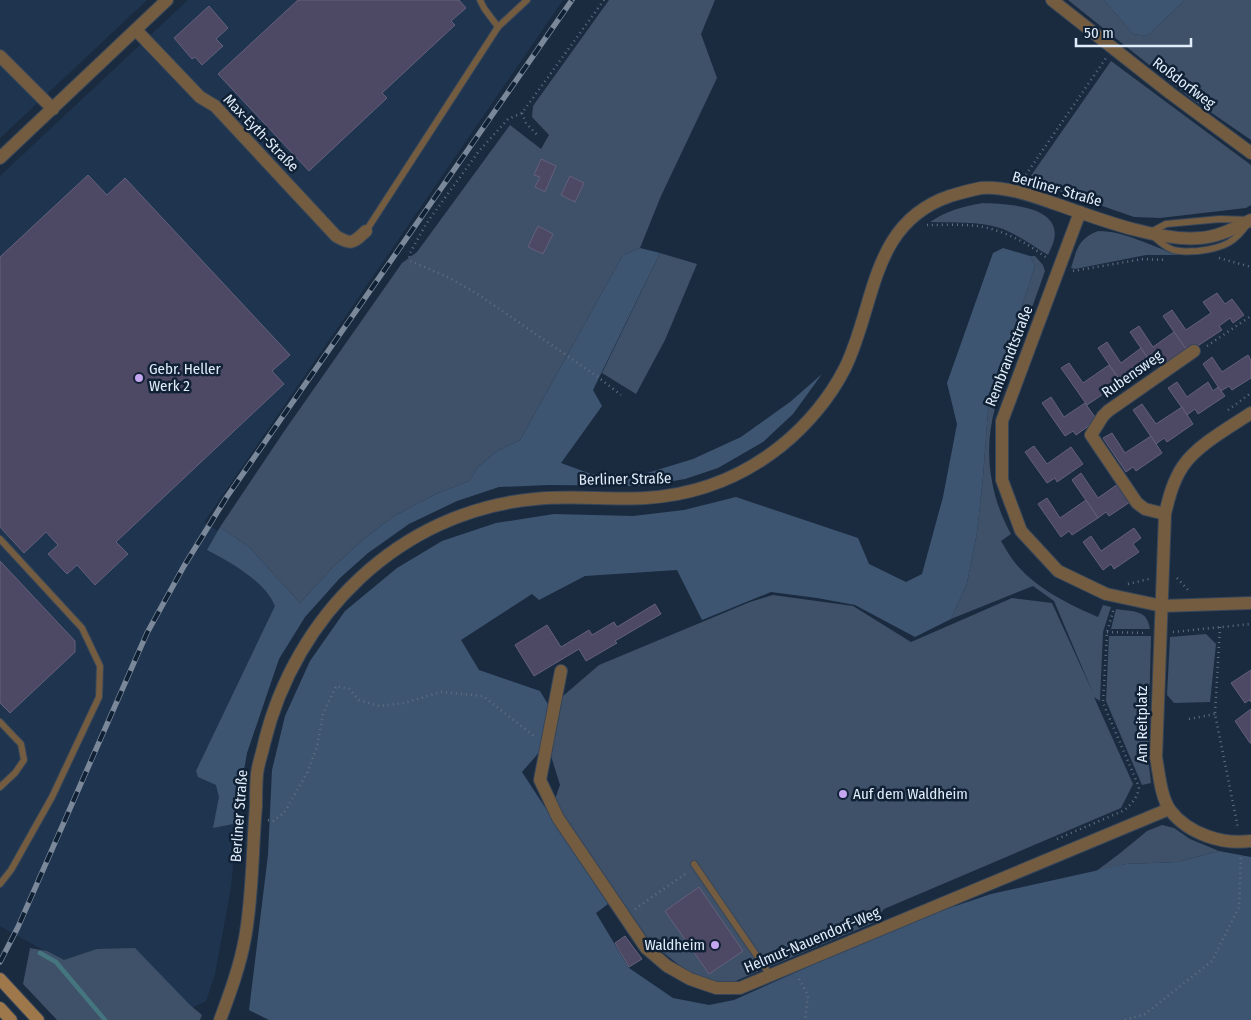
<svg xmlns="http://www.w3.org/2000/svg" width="1251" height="1020" font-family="'Fira Sans Condensed',sans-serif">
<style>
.built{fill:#1f354f}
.green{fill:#3e5168}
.forest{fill:#3e5571}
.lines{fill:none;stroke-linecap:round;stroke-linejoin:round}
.stream{stroke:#45757f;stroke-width:4.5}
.building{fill:#4d4863;stroke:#64607c}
.lane-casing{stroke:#36465a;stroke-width:8}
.street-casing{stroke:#36465a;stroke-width:14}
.secondary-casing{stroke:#36465a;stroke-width:14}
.path{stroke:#606f82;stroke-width:2.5;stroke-dasharray:1 4;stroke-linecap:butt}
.lane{stroke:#745c41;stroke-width:6}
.street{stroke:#745c41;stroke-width:12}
.secondary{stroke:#9e774b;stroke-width:12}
.rail-casing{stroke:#7a889a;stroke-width:5.5}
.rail{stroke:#102135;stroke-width:4;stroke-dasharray:11;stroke-linecap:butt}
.poi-dot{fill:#c5a6f0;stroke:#102135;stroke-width:2}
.labels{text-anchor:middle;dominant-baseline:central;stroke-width:5;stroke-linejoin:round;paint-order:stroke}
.street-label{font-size:15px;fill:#e1ecfa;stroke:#102135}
.poi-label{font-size:15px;fill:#e1ecfa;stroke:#102135;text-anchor:start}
</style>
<rect width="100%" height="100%" fill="#1a2b40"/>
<g class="built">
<polygon points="0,0 147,0 0,138"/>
<polygon points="188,0 563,0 204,522 247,549 291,605 241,770 231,887 215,974 206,1001 185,1011 63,961 0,926 0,176"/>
</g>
<g class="green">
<polygon points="609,0 715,0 701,34 717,78 661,196 640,248 623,255 520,440 497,451 478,467 469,481 436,494 394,516 365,538 333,567 300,603 249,547 220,527 285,430 402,263 417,252 510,125 541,149 549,135 532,117 533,106"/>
<polygon points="1068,0 1104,0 1133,34 1147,36 1185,0 1251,0 1251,140 1193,100"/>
<polygon points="1111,61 1251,165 1251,205 1246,208 1160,218 1134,217 1028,180"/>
<path d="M983,203C1005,204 1062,205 1054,240C1053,245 1050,250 1048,255C1033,246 1017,234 1000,228C978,221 953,223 930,222C946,211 964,206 983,203Z"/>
<path d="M1098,231C1127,231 1153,248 1180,255H1146L1075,269L1071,268C1077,249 1078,239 1098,231Z"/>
<polygon points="660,253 697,264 665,340 636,394 602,373"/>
<path d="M1030,256H1035L1043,265L1045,271C1035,300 1024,329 1014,357C1007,374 1000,391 995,408C983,451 990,496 1011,534L1001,541C1006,549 1010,557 1016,564C1037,589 1068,604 1098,617L1103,605L1111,607L1103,632L1100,701L1094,697L1133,784L1121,808L884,909L873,923L731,983L714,982L684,969L651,943L554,802L560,785L551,756L563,696L599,665L750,602L773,595L853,606L911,642L1012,598L1052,603L1093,693L1054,601L1033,586L951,619L967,583L977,533L983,477L988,410L1035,266Z"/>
<path d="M1116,609C1134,612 1147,609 1150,629H1111Z"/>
<polygon points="1206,634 1216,644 1210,702 1174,703 1167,695 1170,637"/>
<polygon points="1109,636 1151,636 1148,757 1151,783 1142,785 1106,701"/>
<polygon points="1162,825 1174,828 1190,839 1219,851 1178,862 1126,864 1095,872 1119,854 1147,831"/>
<polygon points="30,948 47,951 64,960 97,949 135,948 190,1005 202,1015 200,1020 57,1020 23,984"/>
</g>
<g class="forest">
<polygon points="1104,0 1185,0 1147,36 1133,34"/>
<path d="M640,248L660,253L593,390L602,406L561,463L591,474H644L693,459L741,437L790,402L822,374L793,414L763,442L718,468L685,479L643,486L549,485L499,487L457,501L409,524L368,553L340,578L305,617L279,659L247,753L241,787L238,823L213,828L219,797L216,785L198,777L196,771L275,606C265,581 230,562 207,550L220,527L249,547L300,603L333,567L365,538L394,516L436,494L469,481L478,467L497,451L520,440L623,255Z"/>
<polygon points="1003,248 1030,256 1035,266 988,410 983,477 977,533 967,583 951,619 915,637 855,605 817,598 771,592 702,620 677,570 585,576 539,600 532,594 461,640 479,670 540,691 549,706 542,749 522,772 608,904 596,913 629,968 673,998 709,1005 734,1000 905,923 991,894 1126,864 1178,862 1219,851 1251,857 1251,1020 269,1020 249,1010 268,855 272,770 285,716 310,661 345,611 397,568 442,541 496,523 554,514 633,516 684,510 736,497 858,538 869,564 906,582 922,574 943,497 957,424 947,383 993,253"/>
</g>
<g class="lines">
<polyline class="stream" points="40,953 56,962 105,1020"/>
</g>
<g class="building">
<polygon points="298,0 459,0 466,8 451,21 455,25 382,93 387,98 309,171 218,74"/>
<polygon points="209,6 228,28 216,39 223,46 202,65 195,57 192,59 174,38"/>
<polygon points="541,159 556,166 545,192 535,187 540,177 534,175"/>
<polygon points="88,175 107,195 125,178 290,355 272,371 284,384 116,542 128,554 95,585 77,565 67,574 48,554 58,545 46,532 24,553 0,527 0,257"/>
<polygon points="570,176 584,183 575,202 561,195"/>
<polygon points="538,226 553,234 543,254 528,247"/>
<polygon points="1217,293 1225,304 1232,299 1244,315 1233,323 1230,318 1219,326 1222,330 1196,347 1194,344 1186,349 1163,316 1172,310 1186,330 1211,313 1203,302"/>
<polygon points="1139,326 1153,347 1174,332 1186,349 1165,364 1162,359 1153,366 1130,332"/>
<polygon points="1107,342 1121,363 1141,348 1153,366 1132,380 1129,376 1121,382 1098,348"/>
<polygon points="1248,355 1251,360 1251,378 1232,390 1229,386 1221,391 1203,364 1212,357 1222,372"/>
<polygon points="1069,363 1083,383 1109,365 1121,382 1087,405 1061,368"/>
<polygon points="1177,382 1187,397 1208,382 1213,391 1218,387 1225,396 1198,414 1195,409 1187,415 1168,388"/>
<polygon points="1051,397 1064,417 1085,403 1097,420 1076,435 1073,431 1065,436 1042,403"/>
<polygon points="1142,404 1156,424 1182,407 1193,424 1167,442 1164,438 1156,444 1133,410"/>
<polygon points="1112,433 1125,453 1151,436 1162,453 1136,471 1133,467 1126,472 1103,438"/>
<polygon points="1034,446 1047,464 1071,447 1083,464 1057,482 1055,478 1047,483 1025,452"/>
<polygon points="1081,473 1098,498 1118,484 1130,502 1109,516 1106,512 1098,518 1072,480"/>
<polygon points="1047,498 1060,518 1086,500 1098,518 1072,535 1069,531 1061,537 1038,504"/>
<polygon points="1134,528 1141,538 1133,544 1139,552 1114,569 1111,564 1103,570 1083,542 1091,536 1101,551"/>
<polygon points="0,561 75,641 75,652 10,713 0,703"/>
<polygon points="655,604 661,614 615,641 617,643 586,661 579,649 534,676 515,645 547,625 561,647 589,630 592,635 614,622 617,627"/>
<polygon points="1251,670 1251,702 1249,700 1245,703 1231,683"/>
<polygon points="1251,709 1251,743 1250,743 1235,721"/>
<polygon points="699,887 743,951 709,974 665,911"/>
<polygon points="625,936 642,959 629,967 615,943"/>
</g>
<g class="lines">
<g class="lane-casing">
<g id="lane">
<polyline points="480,0 484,8 498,27"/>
<path d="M1220,219L1250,220C1236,243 1223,248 1198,251C1189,251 1180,253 1171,249C1163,246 1156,238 1149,233L1166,224Z"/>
<polyline points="366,231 498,27 527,0"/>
<polyline points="0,539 82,628 100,666 99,697 52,797 11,870 0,884"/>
<polyline points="0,722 21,744 24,760 15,773 0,787"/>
<polyline points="694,864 770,975"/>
</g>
</g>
<g class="street-casing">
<g id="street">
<polyline points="1052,0 1170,93 1251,153"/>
<path d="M136,30L200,97L215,106L336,236C352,246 354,242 366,231"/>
<polyline points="0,56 53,109"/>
<polyline points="0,158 167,0"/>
<polyline points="1080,212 1002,421 1002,480 1021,531 1058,571 1106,594 1162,606 1251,603"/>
<path d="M1251,413C1230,427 1197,445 1183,466C1173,481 1169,497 1165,514L1156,757C1159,773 1161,798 1170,810C1188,834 1223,845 1251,841"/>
<polyline points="1165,514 1145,509 1137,503 1091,435 1103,416 1108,411 1194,351"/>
<polyline points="561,671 540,780 558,818 646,948 667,966 690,979 716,988 740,988 1169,809"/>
<path d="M220,1020C230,993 240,966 245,938C253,895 252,850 256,806C256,795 256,785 257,774C258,764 262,754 264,744C295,615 400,511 535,499C572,495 608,500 645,498C695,495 741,478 781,446C806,426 830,398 845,368C876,305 870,223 950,196C960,193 971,190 981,188C1006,186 1033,196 1056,204C1096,218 1159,242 1200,238C1219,237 1234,228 1251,220"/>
</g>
</g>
<g class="secondary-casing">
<g id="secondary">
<polyline points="0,979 38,1020"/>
<polyline points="0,1008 11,1020"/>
</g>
</g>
<g class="path">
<polyline points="604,0 522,113 508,119 479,151 426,224 409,255 410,261 450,278 479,295 598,377 621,395"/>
<polyline points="522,113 526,123 539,137"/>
<polyline points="1023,179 1106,58"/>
<path d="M927,225C943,225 961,224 978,226C1003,230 1028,243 1048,259"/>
<polyline points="1219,258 1251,267"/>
<polyline points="1073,271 1143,259 1166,260"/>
<polyline points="1207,346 1251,316"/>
<polyline points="1228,410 1251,393"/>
<polyline points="1177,578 1190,592"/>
<polyline points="1128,584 1149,579"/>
<polyline points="1220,627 1215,714 1238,828"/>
<polyline points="1107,632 1147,633"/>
<polyline points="1173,632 1251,624"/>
<polyline points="1189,719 1215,714"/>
<polyline points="268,820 273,821 284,813 307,773 317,747 323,714 336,686 349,689 359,700 379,706 404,703 441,692 483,696 534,736"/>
<path d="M1057,839L1125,810C1132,803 1138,797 1139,787L1103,703L1107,632L1114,608"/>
<polyline points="635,909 688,872"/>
<polyline points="799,979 808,995 805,1020"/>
<polyline points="1125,1020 1145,1014 1212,961 1239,907 1241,855"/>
</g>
<use href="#lane" class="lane"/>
<use href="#street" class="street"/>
<use href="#secondary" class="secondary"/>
<g class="rail-casing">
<polyline id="rail" points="0,962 18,927 147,633 184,566 226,498 572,0"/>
</g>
<use href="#rail" class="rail"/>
</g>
<g class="poi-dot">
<circle cx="139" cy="378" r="5"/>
<circle cx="843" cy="794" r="5"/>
<circle cx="715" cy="945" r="5"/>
</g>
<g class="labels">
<g class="street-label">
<text transform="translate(1184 83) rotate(37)">Roßdorfweg</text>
<text transform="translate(261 133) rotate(46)">Max-Eyth-Straße</text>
<text transform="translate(1057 189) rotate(16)">Berliner Straße</text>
<text transform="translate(1009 356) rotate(-69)">Rembrandtstraße</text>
<text transform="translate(1132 374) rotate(-35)">Rubensweg</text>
<text transform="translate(625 479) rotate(-1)">Berliner Straße</text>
<text transform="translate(1142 724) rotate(-90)">Am Reitplatz</text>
<text transform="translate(239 816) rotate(-86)">Berliner Straße</text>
<text transform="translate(812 940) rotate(-23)">Helmut-Nauendorf-Weg</text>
</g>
<g class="poi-label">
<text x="149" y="369">Gebr. Heller<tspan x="149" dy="17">Werk 2</tspan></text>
<text x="853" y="794">Auf dem Waldheim</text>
<text x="705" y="945" text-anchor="end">Waldheim</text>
</g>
</g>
<path d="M1076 38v8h115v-8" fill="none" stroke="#e1ecfa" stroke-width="2.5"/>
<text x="1084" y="38" font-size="15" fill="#e1ecfa" stroke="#102135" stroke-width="4" paint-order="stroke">50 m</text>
</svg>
